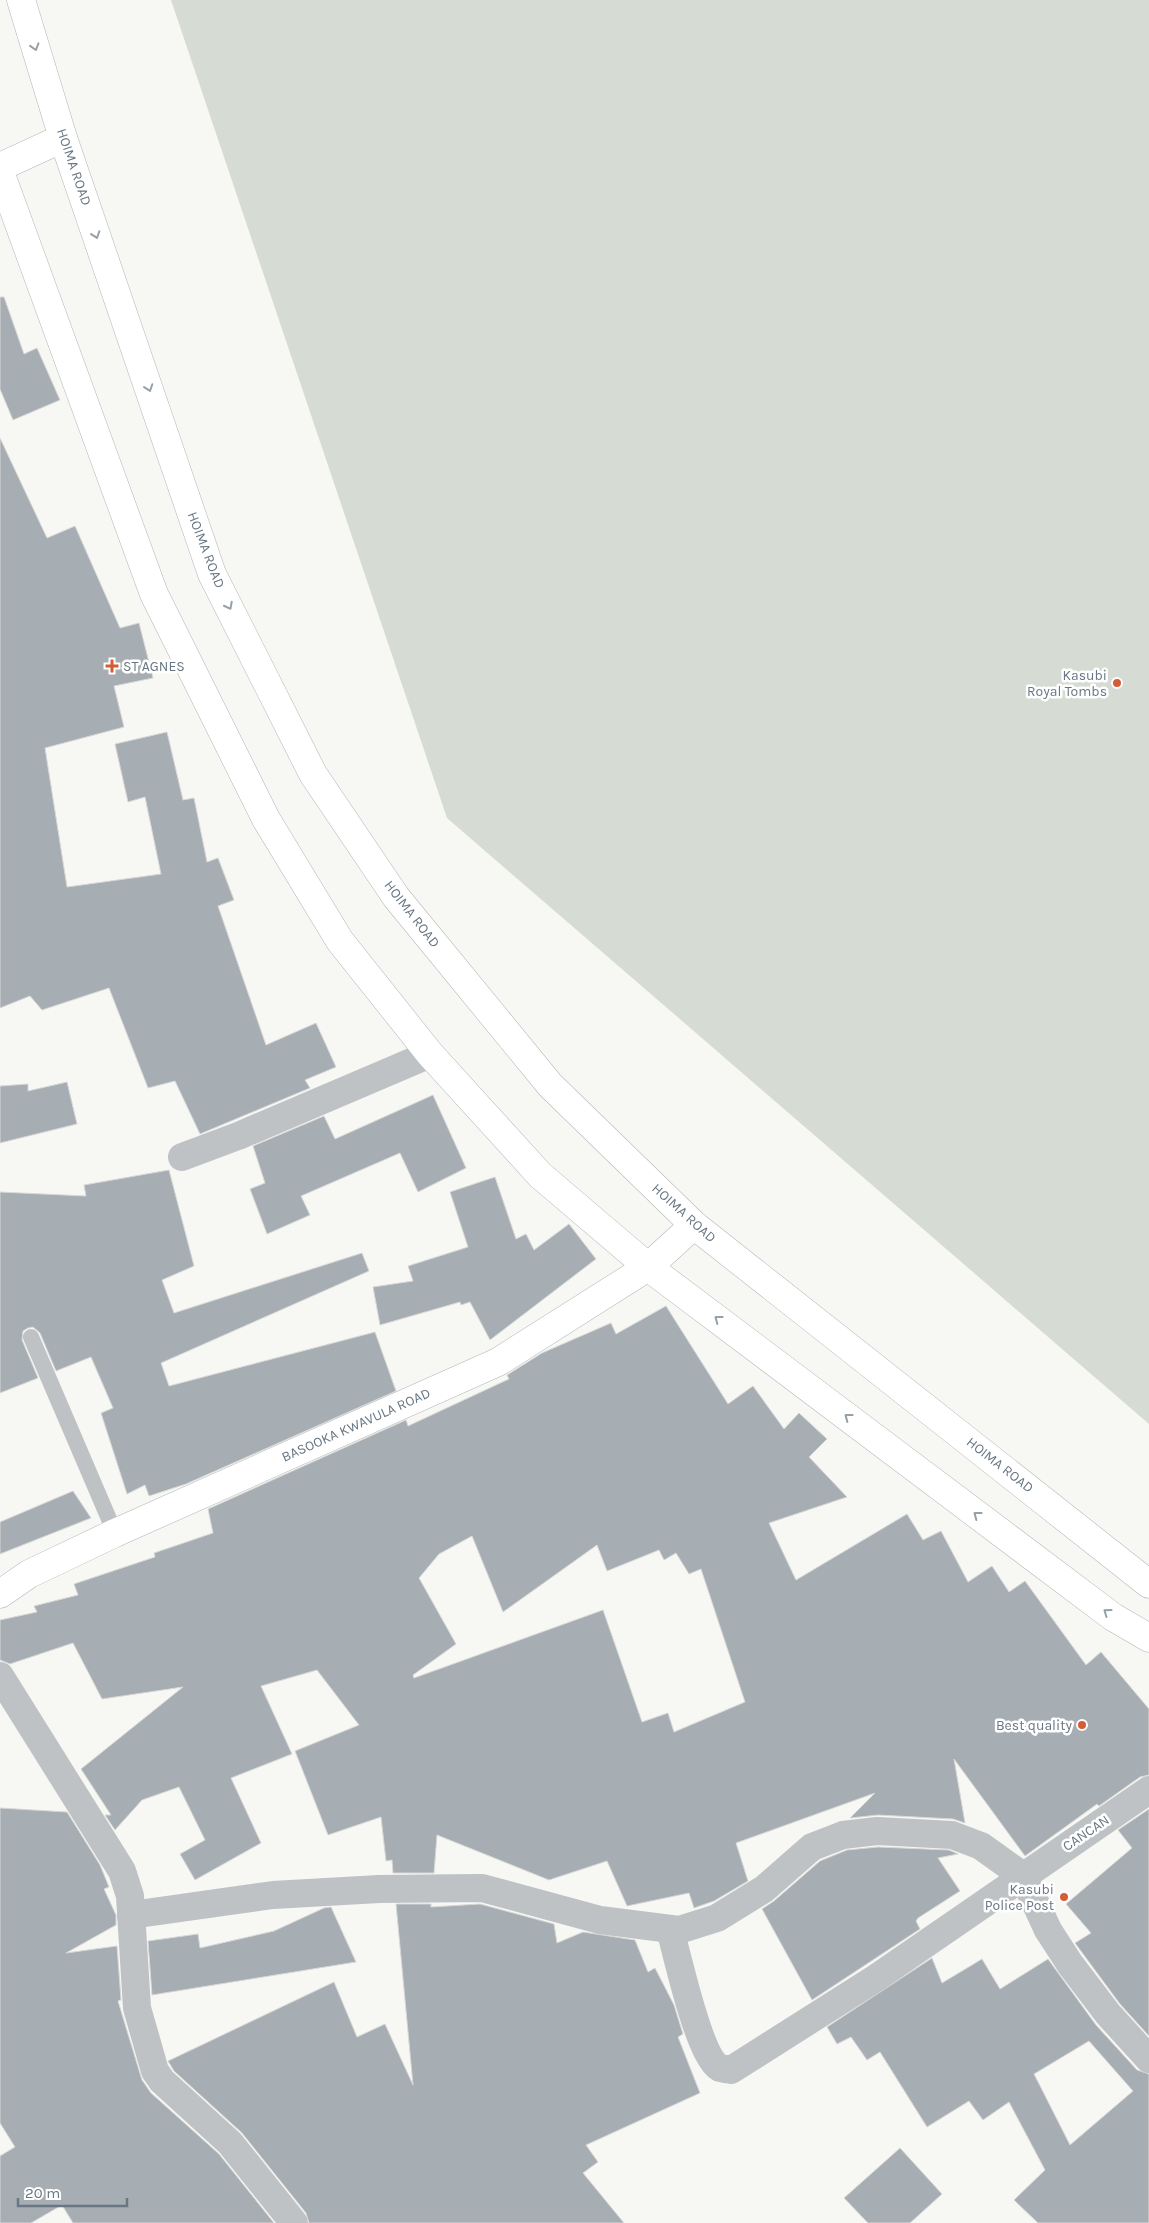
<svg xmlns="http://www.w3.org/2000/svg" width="1149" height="2223" font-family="Karla,sans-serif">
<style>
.green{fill:#d6dbd4}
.building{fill:#a6adb3;stroke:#d8d8d7;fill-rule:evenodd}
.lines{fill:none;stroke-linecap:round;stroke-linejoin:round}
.secondary-casing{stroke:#b0b6ba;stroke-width:29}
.primary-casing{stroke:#b2b6ba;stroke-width:29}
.lane{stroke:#bec2c5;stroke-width:16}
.street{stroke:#bec2c5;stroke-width:28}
.secondary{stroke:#fff;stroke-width:28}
.primary{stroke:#fff;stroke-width:28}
.oneway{stroke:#95a0a8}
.poi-dot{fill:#d55d36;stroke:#fff;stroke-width:2}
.labels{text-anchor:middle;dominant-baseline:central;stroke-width:5;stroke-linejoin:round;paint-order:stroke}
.street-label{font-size:14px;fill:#687783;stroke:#fff}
.poi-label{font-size:14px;fill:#687783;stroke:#fff;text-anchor:end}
</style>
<rect width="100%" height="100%" fill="#f7f7f4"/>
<polygon class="green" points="171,0 1149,0 1149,1424 447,818"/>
<g class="building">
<polygon points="0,297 4,297 24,354 37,348 60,400 13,420 0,389"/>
<polygon points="0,438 47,538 75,526 120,628 139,623 153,678 114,686 124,727 45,748 67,887 161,874 145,797 128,802 115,744 167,732 183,800 194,798 207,862 218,858 234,900 218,906 266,1045 316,1023 336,1067 305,1080 310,1088 200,1134 175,1081 148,1088 109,988 42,1010 30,996 0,1008"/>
<polygon points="67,1082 77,1124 0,1143 0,1086 28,1084 28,1091"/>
<polygon points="433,1095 466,1168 418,1192 400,1153 301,1196 310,1215 267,1234 250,1189 265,1183 253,1146 324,1116 335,1139"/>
<polygon points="169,1170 194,1266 162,1280 174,1313 362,1253 369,1271 161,1363 169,1386 375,1332 396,1391 186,1484 149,1496 145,1485 127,1494 101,1413 113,1408 91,1357 56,1371 40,1333 33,1327 28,1328 23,1331 22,1340 38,1378 0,1393 0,1192 86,1196 84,1185"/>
<polygon points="495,1177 516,1239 526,1234 534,1250 569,1224 596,1259 490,1340 470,1302 461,1305 460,1302 380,1325 373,1287 413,1281 408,1266 468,1247 450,1192"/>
<path d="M666,1306L728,1404L753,1386L784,1429L799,1413L827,1439L809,1457L847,1497L769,1523L796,1580L907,1514L923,1540L941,1531L968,1582L992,1566L1009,1592L1025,1581L1086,1665L1101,1652L1149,1709V1775L1140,1777L1099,1806L1097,1804L1025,1856L954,1759L965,1823L953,1819L878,1815L850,1818L875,1793L736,1843L748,1881L714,1901L694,1908L689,1893L627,1906L607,1861L549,1880L437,1835L434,1873H393L392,1860L386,1861L381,1817L328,1835L295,1751L359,1725L317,1670L261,1686L292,1754L231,1778L261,1843L195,1880L180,1854L205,1840L179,1787L142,1800L115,1830L105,1815H111L81,1769L183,1687L102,1699L73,1643L10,1664L0,1660V1620L37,1612L34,1606L78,1595L74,1584L155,1557L154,1553L213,1533L208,1509L406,1420L408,1426L509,1379L507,1375L542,1353L611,1323L616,1334ZM472,1536L503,1612L597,1545L607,1571L659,1550L664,1560L676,1553L689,1574L701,1569L745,1702L674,1732L668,1713L642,1722L603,1610L414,1678L413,1675L456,1644L419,1578L439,1554Z"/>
<polygon points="73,1491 91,1518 0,1554 0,1522"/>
<polygon points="0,1808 67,1812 100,1865 109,1887 104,1889 116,1915 116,1925 66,1953 117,1946 121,2000 118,2001 142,2080 151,2093 219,2154 274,2223 73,2223 62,2205 31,2223 0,2223 0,2156 15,2147 0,2123"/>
<polygon points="1149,1809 1149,2036 1120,2004 1075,1943 1091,1933 1066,1904 1132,1848 1118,1830"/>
<polygon points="878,1847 949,1850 958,1854 938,1858 960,1891 918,1918 916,1921 920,1929 812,2000 762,1909 774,1901 820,1861 847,1850"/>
<polygon points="396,1904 431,1904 431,1907 480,1904 554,1924 557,1943 583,1932 635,1940 648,1972 655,1968 674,2005 683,2034 678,2037 700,2093 586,2145 598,2162 583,2173 624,2223 309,2223 306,2213 242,2133 174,2071 168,2061 334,1982 357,2037 385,2024 413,2085"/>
<polygon points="331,1907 356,1962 152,1995 148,1941 198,1934 200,1948 274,1931 324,1908"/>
<path d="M932,1958L942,1983L982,1959L1000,1989L1048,1959L1096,2025L1137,2070L1149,2074V2223H1038L1014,2200L1045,2170L1009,2102L983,2120L969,2101L927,2127L880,2052L867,2060L851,2037L837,2044L827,2027ZM1089,2041L1133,2091L1070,2145L1034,2074Z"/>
<polygon points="900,2148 942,2194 910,2223 868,2223 844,2198"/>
</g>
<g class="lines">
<g class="secondary-casing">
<g id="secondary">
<polyline points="0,167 63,138"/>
<polyline points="0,1594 29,1574 115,1533 498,1362 648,1267 694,1225"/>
</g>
</g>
<g class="primary-casing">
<g id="primary">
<polyline points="21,0 63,138 212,574 313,774 396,897 550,1085 694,1225 1149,1584"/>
<polyline points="0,172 154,594 266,819 340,941 430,1054 540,1175 648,1267 1113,1617 1149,1638"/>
</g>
</g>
<polyline class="lane" points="31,1337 115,1533"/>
<g class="street">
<polyline points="182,1157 238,1136 430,1054"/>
<polyline points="0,1676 122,1871 130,1896 137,2008 155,2071 162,2081 230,2143 294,2223"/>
<polyline points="131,1915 273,1895 379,1889 482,1888 600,1920 679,1930 717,1918 764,1889 812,1847 843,1835 877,1831 952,1835 981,1846 1023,1876 1048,1930 1070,1964 1108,2014 1149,2059"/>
<path d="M670,1929C677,1954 699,2057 720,2068C723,2069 728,2069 731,2070L876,1978L1149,1790"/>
</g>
<use href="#secondary" class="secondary"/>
<use href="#primary" class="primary"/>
</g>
<defs><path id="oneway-chevron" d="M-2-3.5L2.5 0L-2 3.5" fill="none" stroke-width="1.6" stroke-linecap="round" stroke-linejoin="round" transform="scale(1.25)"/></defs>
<g class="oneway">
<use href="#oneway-chevron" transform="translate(35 47) rotate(73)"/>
<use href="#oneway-chevron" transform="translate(96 235) rotate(71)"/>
<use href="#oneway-chevron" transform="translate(149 388) rotate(71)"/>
<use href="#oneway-chevron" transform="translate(229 606) rotate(63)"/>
<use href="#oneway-chevron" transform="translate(718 1319) rotate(-143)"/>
<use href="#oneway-chevron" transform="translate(848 1417) rotate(-143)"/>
<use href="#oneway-chevron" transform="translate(977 1515) rotate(-143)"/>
<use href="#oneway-chevron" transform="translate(1107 1612) rotate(-144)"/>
</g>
<g class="poi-dot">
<path d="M109.5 658.5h5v5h5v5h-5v5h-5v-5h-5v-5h5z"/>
<circle cx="1117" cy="683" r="5"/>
<circle cx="1082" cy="1725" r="5"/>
<circle cx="1064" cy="1897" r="5"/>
</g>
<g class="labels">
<g class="street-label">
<text transform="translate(74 167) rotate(71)">HOIMA ROAD</text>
<text transform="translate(206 550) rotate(69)">HOIMA ROAD</text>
<text transform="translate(412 914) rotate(52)">HOIMA ROAD</text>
<text transform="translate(684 1213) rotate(42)">HOIMA ROAD</text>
<text transform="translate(356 1425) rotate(-24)">BASOOKA KWAVULA ROAD</text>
<text transform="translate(1000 1465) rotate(38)">HOIMA ROAD</text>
<text transform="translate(1086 1833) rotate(-34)">CANCAN</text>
</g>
<g class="poi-label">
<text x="123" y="666" text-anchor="start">ST AGNES</text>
<text x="1107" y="675">Kasubi<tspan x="1107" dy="16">Royal Tombs</tspan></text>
<text x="1072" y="1725">Best quality</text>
<text x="1054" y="1889">Kasubi<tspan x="1054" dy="16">Police Post</tspan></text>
</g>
</g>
<path d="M18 2198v8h109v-8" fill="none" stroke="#687783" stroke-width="2.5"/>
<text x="25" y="2198" font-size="15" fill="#687783" stroke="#ffffff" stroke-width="4" paint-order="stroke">20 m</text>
</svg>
